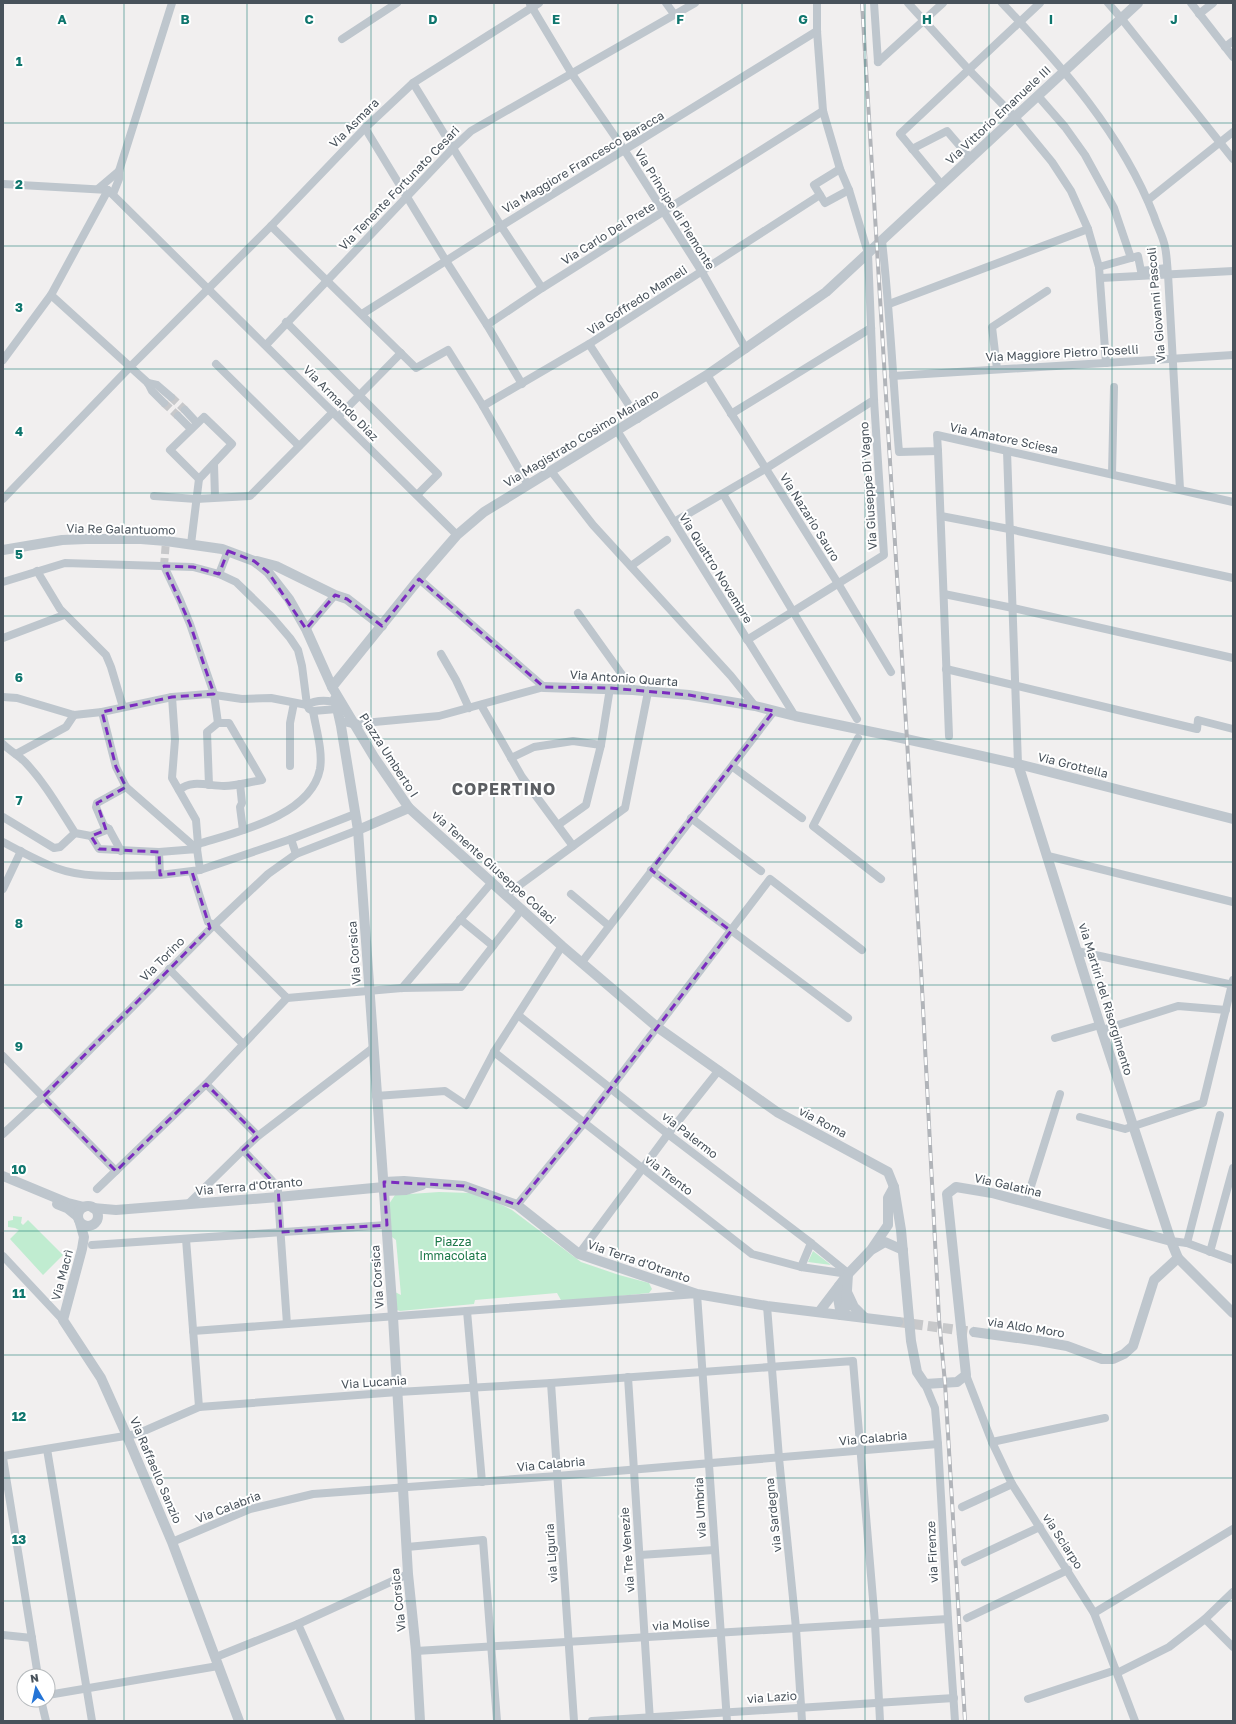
<svg xmlns="http://www.w3.org/2000/svg" width="1236" height="1724" font-family="'Golos Text',sans-serif">
<style>
.green{fill:#c0ecd0}
.lines{fill:none;stroke-linecap:round;stroke-linejoin:round}
.minor-tunnel{stroke:#c7c8ca;stroke-width:8;stroke-dasharray:8 4;stroke-linecap:butt}
.tertiary-tunnel{stroke:#c7c8ca;stroke-width:10;stroke-dasharray:10 5;stroke-linecap:butt}
.minor{stroke:#bec6cd;stroke-width:8}
.tertiary{stroke:#bec6cd;stroke-width:10}
.rail-casing{stroke:#b1b4b9;stroke-width:4}
.rail{stroke:#fff;stroke-width:2.5;stroke-dasharray:8;stroke-linecap:butt}
.marked{fill:none;stroke:#7b2cbf;stroke-width:3;stroke-dasharray:8 5;stroke-linejoin:round}
.grid{fill:none;stroke:#0f766e;stroke-width:1;stroke-opacity:0.55}
.labels{text-anchor:middle;dominant-baseline:central;stroke-width:4;stroke-linejoin:round;paint-order:stroke}
.street-label{font-size:12px;fill:#48525b;stroke:#fff}
.park-label{font-size:12px;fill:#1d7849;stroke:#fff}
.district-label{font-size:16px;font-weight:bold;letter-spacing:1px;fill:#5c5f63;stroke:#fff}
.grid-label{font-size:13px;text-anchor:middle;font-weight:bold;fill:#0f766e;stroke:#fff;stroke-width:4;stroke-linejoin:round;paint-order:stroke}
</style>
<rect width="100%" height="100%" fill="#f1efef"/>
<g class="green">
<polygon points="439,1192 471,1193 490,1199 512,1210 581,1262 619,1275 649,1283 652,1289 649,1293 562,1302 557,1293 475,1300 474,1304 400,1311 397,1310 395,1292 401,1295 396,1240 392,1237 389,1204 395,1195"/>
<polygon points="13,1216 22,1217 21,1223 23,1225 28,1220 63,1255 43,1275 10,1239 19,1230 15,1228 8,1227 8,1221 13,1220"/>
<polygon points="813,1251 831,1265 808,1262"/>
</g>
<g class="lines">
<g class="minor-tunnel">
<polyline points="171,397 185,410"/>
<polyline points="164,403 178,416"/>
<polyline points="164,566 166,541"/>
</g>
<polyline class="tertiary-tunnel" points="898,1322 974,1332"/>
<g class="minor">
<polyline points="666,3 674,14"/>
<polyline points="874,3 878,62"/>
<polyline points="908,3 969,70 1015,117 1052,162 1071,191 1088,229 1099,267 1106,363"/>
<path d="M1002,3C1062,66 1122,134 1154,216C1157,226 1163,236 1165,247C1167,256 1167,266 1168,274L1180,489"/>
<polyline points="1108,3 1121,18 1233,159"/>
<polyline points="1191,3 1233,57"/>
<polyline points="530,4 572,74 625,151 702,272 746,349"/>
<polyline points="1199,14 1213,3"/>
<polyline points="342,39 397,3"/>
<polyline points="1225,47 1233,41"/>
<polyline points="878,62 943,3"/>
<polyline points="413,83 501,226 542,288"/>
<polyline points="1038,96 1065,127 1085,155 1114,208 1131,258"/>
<polyline points="365,128 446,261 487,325 522,384"/>
<polyline points="912,149 947,131 971,159"/>
<polyline points="840,169 814,185 825,203 849,190"/>
<polyline points="3,184 108,190 457,535"/>
<polyline points="942,185 900,134 1040,3"/>
<polyline points="99,188 119,171"/>
<polyline points="113,194 119,179 119,171 172,3"/>
<polyline points="1148,200 1233,132"/>
<polyline points="271,226 416,368 448,350 483,406 528,485"/>
<path d="M882,241C890,311 893,382 899,452L938,451L937,435L1233,502"/>
<polyline points="1099,267 1138,256 1141,271 1167,268"/>
<polyline points="1101,278 1233,271"/>
<polyline points="51,295 148,383 152,391 164,403"/>
<polyline points="889,304 1088,229"/>
<polyline points="362,314 501,226 817,31"/>
<polyline points="286,322 438,474 417,495"/>
<polyline points="487,325 542,288 823,111"/>
<polyline points="589,344 638,419"/>
<polyline points="266,345 454,147 471,131 695,3"/>
<polyline points="3,360 51,295 108,190"/>
<polyline points="216,364 299,446"/>
<polyline points="997,369 992,327 1047,291"/>
<polyline points="707,375 839,585 891,672"/>
<polyline points="893,376 1233,355"/>
<polyline points="148,383 157,385 171,397"/>
<polyline points="483,406 589,344 820,195"/>
<polyline points="185,410 197,423"/>
<polyline points="731,414 871,328"/>
<polyline points="178,416 191,429"/>
<polygon points="204,417 232,444 199,479 170,450"/>
<polyline points="338,417 401,353"/>
<polyline points="618,432 795,716"/>
<polyline points="938,451 949,736"/>
<polyline points="1007,451 1018,764"/>
<polyline points="214,464 215,497"/>
<polyline points="551,471 593,525 731,676 755,706"/>
<polyline points="1112,474 1114,387"/>
<polyline points="723,494 857,719"/>
<polyline points="154,496 196,499 250,496 333,412"/>
<polyline points="3,499 130,367 271,226 365,128 413,83 539,3"/>
<polyline points="941,516 1009,529 1233,578"/>
<polyline points="674,522 765,469 874,400"/>
<polyline points="191,544 199,479"/>
<path d="M164,566L180,600L190,624L214,694L218,723H229L262,780C249,782 237,786 224,786C208,786 192,779 179,790"/>
<polyline points="631,566 667,540"/>
<polyline points="37,571 60,609 106,655 111,667 123,707"/>
<polyline points="219,574 228,551"/>
<polyline points="419,579 544,687"/>
<polyline points="3,582 65,563 193,567 219,574 236,582 272,617 290,638 298,650 302,666 307,705"/>
<polyline points="944,594 1013,608 1233,658"/>
<polyline points="578,613 633,690"/>
<polyline points="306,629 335,595"/>
<polyline points="3,638 64,615"/>
<polyline points="747,640 884,555 874,400 868,253 849,190 840,169 823,111 817,31 817,3"/>
<polyline points="441,654 456,680 469,708"/>
<polyline points="946,669 1197,729 1198,720 1233,729"/>
<polyline points="3,697 17,698 74,715 102,712 172,697 208,694 242,699 271,698 307,705 309,709 313,711 337,709"/>
<polyline points="172,697 175,740 172,778 196,820 198,844 197,849 200,870 160,875 159,852 197,849"/>
<path d="M307,705C316,699 331,700 340,704"/>
<polyline points="481,705 522,777 573,846"/>
<polyline points="102,712 116,767 126,787 197,849"/>
<polyline points="340,721 353,724 439,716 544,687"/>
<polyline points="858,738 813,826 881,879"/>
<path d="M3,744C10,751 18,755 25,762C45,783 59,808 75,833L91,836L99,849L159,852"/>
<polyline points="16,754 66,727 74,715"/>
<polyline points="511,758 534,747 573,741 601,745"/>
<polyline points="290,766 290,723 294,703"/>
<polyline points="733,767 802,818"/>
<polyline points="240,784 242,803 240,807 243,830"/>
<polyline points="209,785 207,732 218,723"/>
<polyline points="3,817 54,848 60,847 75,833"/>
<polyline points="691,818 761,871"/>
<polyline points="558,825 586,805 601,745 610,688"/>
<polyline points="91,836 109,829"/>
<polyline points="291,839 296,854"/>
<path d="M3,842C20,851 38,861 56,868C89,880 126,875 160,875"/>
<path d="M198,844C237,832 311,816 320,769C323,751 316,729 313,711"/>
<polyline points="121,851 109,829 104,826 96,807 97,803 126,787"/>
<polyline points="1048,856 1233,902"/>
<polyline points="200,870 291,839 355,814"/>
<polyline points="651,870 848,1018"/>
<polyline points="192,872 208,922 214,925 287,998 402,988 461,987 522,909"/>
<polyline points="3,889 21,851"/>
<polyline points="571,894 609,926"/>
<polyline points="506,895 625,808 648,692"/>
<polyline points="460,919 493,946"/>
<polyline points="1077,951 1233,985"/>
<polyline points="582,962 774,711"/>
<polyline points="169,969 243,1044"/>
<polyline points="402,988 492,882"/>
<polyline points="518,1015 668,1134 811,1243 848,1273"/>
<polyline points="1102,1030 1178,1006 1226,1010"/>
<polyline points="1055,1038 1100,1025"/>
<polyline points="494,1052 752,1254 801,1267 848,1274"/>
<polyline points="3,1056 116,1171"/>
<polyline points="206,1084 258,1136"/>
<polyline points="376,1096 445,1091 466,1105 494,1052 562,946"/>
<polyline points="1080,1117 1125,1129 1203,1103 1233,980"/>
<polyline points="3,1134 43,1097 214,925 268,874 296,854 358,830"/>
<polyline points="243,1150 278,1187 278,1197 287,1324"/>
<polyline points="97,1189 206,1084 287,998"/>
<polyline points="1026,1202 1060,1094"/>
<polyline points="188,1204 243,1150 258,1136 373,1048"/>
<polyline points="517,1205 584,1123 770,879 862,950"/>
<polyline points="186,1239 199,1407"/>
<polyline points="1171,1241 1187,1243 1233,1260"/>
<polyline points="1187,1243 1220,1115"/>
<polyline points="92,1245 387,1225"/>
<polyline points="1210,1252 1233,1168"/>
<polyline points="579,1254 668,1134 719,1070"/>
<polyline points="3,1256 63,1320"/>
<polyline points="801,1267 811,1243"/>
<polyline points="767,1306 779,1458 796,1628 802,1721"/>
<polyline points="467,1311 482,1482"/>
<polyline points="193,1331 697,1294 727,1721"/>
<polyline points="966,1375 992,1442 1012,1484 1094,1613 1135,1721"/>
<polyline points="628,1377 650,1721"/>
<polyline points="551,1383 574,1721"/>
<polyline points="925,1384 935,1408 938,1444 948,1619 955,1721"/>
<polyline points="992,1442 1105,1418"/>
<polyline points="47,1449 92,1721"/>
<polyline points="3,1456 137,1434 199,1407 398,1392 551,1383 853,1361 875,1623 880,1721"/>
<polyline points="3,1458 38,1676"/>
<polyline points="962,1507 1012,1484"/>
<polyline points="172,1542 250,1509 313,1494 557,1476 938,1444"/>
<polyline points="407,1547 483,1540 497,1721"/>
<polyline points="640,1555 714,1550"/>
<polyline points="965,1562 1040,1527"/>
<polyline points="1094,1613 1233,1529"/>
<polyline points="967,1618 1068,1570"/>
<polyline points="1205,1619 1233,1647"/>
<polyline points="298,1624 341,1721"/>
<polyline points="3,1635 32,1638"/>
<polyline points="416,1651 948,1619"/>
<polyline points="216,1657 298,1624 408,1574"/>
<polyline points="1117,1673 1169,1647 1205,1619 1233,1592"/>
<polyline points="48,1695 218,1666"/>
<polyline points="1028,1699 1116,1670"/>
<polyline points="41,1700 46,1721"/>
<polyline points="592,1721 954,1698"/>
</g>
<g class="tertiary">
<polyline points="3,550 62,540 86,539 141,539 166,541 222,549 254,561 268,572 289,599 306,629 332,687 374,757 409,808 562,946 657,1027 777,1112 888,1172 894,1187 901,1230 911,1341 917,1372 925,1384 957,1382 966,1375 947,1194 956,1187 992,1193 1171,1241 1178,1258 1233,1313"/>
<polyline points="257,561 276,566 335,595 347,599 382,626"/>
<polyline points="332,687 419,579 457,535 484,512 707,375 826,292 1138,3"/>
<polyline points="544,687 633,690 689,695 755,706 795,716 906,739 1018,764 1233,819"/>
<polyline points="335,699 341,726 358,830 393,1317 408,1574 416,1651 420,1721"/>
<polyline points="1018,764 1100,1025 1171,1241"/>
<polyline points="358,830 409,808"/>
<polyline points="3,1176 68,1203 84,1207"/>
<polyline points="384,1182 404,1181 464,1186 517,1205 579,1254 697,1294 767,1306 898,1322"/>
<polyline points="384,1191 406,1190 422,1185"/>
<polyline points="57,1204 67,1208 78,1217"/>
<circle cx="88" cy="1216" r="10"/>
<polyline points="93,1208 116,1210 278,1197 384,1187"/>
<polyline points="80,1223 84,1237 82,1249 63,1320 101,1378 127,1436 172,1542 239,1721"/>
<polyline points="873,1249 885,1242 903,1250"/>
<polyline points="839,1286 838,1298 841,1315"/>
<polyline points="847,1292 854,1307 865,1318"/>
<polyline points="819,1312 848,1274 871,1250 888,1225 888,1198 894,1187"/>
<polyline points="841,1315 846,1307 848,1274"/>
<polyline points="974,1332 1039,1341 1067,1346 1102,1359 1113,1359 1124,1354 1133,1346 1154,1280 1178,1258"/>
</g>
<g class="rail-casing">
<polyline id="rail" points="862,3 921,969 939,1319 945,1383 965,1721"/>
</g>
<use href="#rail" class="rail"/>
</g>
<path class="marked" d="M228,551L254,561L268,572L306,629L335,595L347,599L382,626L419,579L544,687L610,688L689,695L774,711L651,870L731,931L584,1123L517,1205L464,1186L384,1182L387,1225L281,1232L278,1187L243,1150L258,1136L206,1084L116,1171L43,1097L210,928L192,872L160,875L159,852L99,849L91,836L106,830L97,803L126,787L116,767L102,712L172,697L214,694L190,624L164,566L193,567L219,574Z"/>
<path class="grid" d="M124,3V1721M247,3V1721M371,3V1721M494,3V1721M618,3V1721M742,3V1721M865,3V1721M989,3V1721M1112,3V1721M3,123H1233M3,246H1233M3,369H1233M3,493H1233M3,616H1233M3,739H1233M3,862H1233M3,985H1233M3,1108H1233M3,1231H1233M3,1355H1233M3,1478H1233M3,1601H1233"/>
<g class="labels">
<g class="street-label">
<text transform="translate(998 115) rotate(-43)">Via Vittorio Emanuele III</text>
<text transform="translate(354 123) rotate(-45)">Via Asmara</text>
<text transform="translate(583 162) rotate(-31)">Via Maggiore Francesco Baracca</text>
<text transform="translate(399 188) rotate(-46)">Via Tenente Fortunato Cesari</text>
<text transform="translate(675 209) rotate(58)">Via Principe di Piemonte</text>
<text transform="translate(608 233) rotate(-32)">Via Carlo Del Prete</text>
<text transform="translate(637 300) rotate(-33)">Via Goffredo Mameli</text>
<text transform="translate(1156 305) rotate(-95)">Via Giovanni Pascoli</text>
<text transform="translate(1062 353) rotate(-3)">Via Maggiore Pietro Toselli</text>
<text transform="translate(341 403) rotate(45)">Via Armando Diaz</text>
<text transform="translate(581 438) rotate(-31)">Via Magistrato Cosimo Mariano</text>
<text transform="translate(1004 438) rotate(12)">Via Amatore Sciesa</text>
<text transform="translate(868 486) rotate(-94)">Via Giuseppe Di Vagno</text>
<text transform="translate(810 517) rotate(58)">Via Nazario Sauro</text>
<text transform="translate(121 529) rotate(1)">Via Re Galantuomo</text>
<text transform="translate(716 568) rotate(58)">Via Quattro Novembre</text>
<text transform="translate(624 678) rotate(4)">Via Antonio Quarta</text>
<text transform="translate(389 755) rotate(57)">Piazza Umberto I</text>
<text transform="translate(1073 765) rotate(14)">Via Grottella</text>
<text transform="translate(494 867) rotate(42)">via Tenente Giuseppe Colaci</text>
<text transform="translate(354 953) rotate(-94)">Via Corsica</text>
<text transform="translate(162 959) rotate(-45)">Via Torino</text>
<text transform="translate(1106 999) rotate(73)">via Martiri del Risorgimento</text>
<text transform="translate(823 1122) rotate(28)">via Roma</text>
<text transform="translate(690 1135) rotate(38)">via Palermo</text>
<text transform="translate(669 1175) rotate(38)">via Trento</text>
<text transform="translate(1008 1185) rotate(13)">Via Galatina</text>
<text transform="translate(249 1186) rotate(-5)">Via Terra d'Otranto</text>
<text transform="translate(639 1261) rotate(19)">Via Terra d'Otranto</text>
<text transform="translate(62 1275) rotate(-75)">Via Macrì</text>
<text transform="translate(377 1277) rotate(-94)">Via Corsica</text>
<text transform="translate(1026 1327) rotate(9)">via Aldo Moro</text>
<text transform="translate(374 1382) rotate(-4)">Via Lucania</text>
<text transform="translate(873 1438) rotate(-5)">Via Calabria</text>
<text transform="translate(551 1464) rotate(-5)">Via Calabria</text>
<text transform="translate(156 1470) rotate(67)">Via Raffaello Sanzio</text>
<text transform="translate(228 1507) rotate(-21)">Via Calabria</text>
<text transform="translate(700 1508) rotate(-93)">via Umbria</text>
<text transform="translate(773 1515) rotate(-96)">via Sardegna</text>
<text transform="translate(1063 1541) rotate(57)">via Sciarpo</text>
<text transform="translate(627 1550) rotate(-94)">via Tre Venezie</text>
<text transform="translate(932 1552) rotate(-93)">via Firenze</text>
<text transform="translate(551 1553) rotate(-94)">via Liguria</text>
<text transform="translate(398 1600) rotate(-96)">Via Corsica</text>
<text transform="translate(681 1624) rotate(-4)">via Molise</text>
<text transform="translate(772 1697) rotate(-4)">via Lazio</text>
</g>
<g class="park-label">
<text x="453" y="1241">Piazza<tspan x="453" dy="14">Immacolata</tspan></text>
</g>
<g class="district-label">
<text x="504" y="789">COPERTINO</text>
</g>
</g>
<g class="grid-label">
<text x="62" y="24">A</text>
<text x="185" y="24">B</text>
<text x="309" y="24">C</text>
<text x="433" y="24">D</text>
<text x="556" y="24">E</text>
<text x="680" y="24">F</text>
<text x="803" y="24">G</text>
<text x="927" y="24">H</text>
<text x="1051" y="24">I</text>
<text x="1174" y="24">J</text>
<text x="19" y="66">1</text>
<text x="19" y="189">2</text>
<text x="19" y="312">3</text>
<text x="19" y="436">4</text>
<text x="19" y="559">5</text>
<text x="19" y="682">6</text>
<text x="19" y="805">7</text>
<text x="19" y="928">8</text>
<text x="19" y="1051">9</text>
<text x="19" y="1174">10</text>
<text x="19" y="1298">11</text>
<text x="19" y="1421">12</text>
<text x="19" y="1544">13</text>
</g>
<rect width="1236" height="1724" fill="none" stroke="#48525b" stroke-width="8"/>
<g transform="translate(36 1688) rotate(351)"><circle r="19" fill="#ffffff" stroke="#b6babd"/>
<path d="M0-3L7 15L0 10L-7 15Z" fill="#2474d6"/>
<text y="-6" font-size="11" font-weight="bold" text-anchor="middle" fill="#48525b">N</text>
</g>
</svg>
